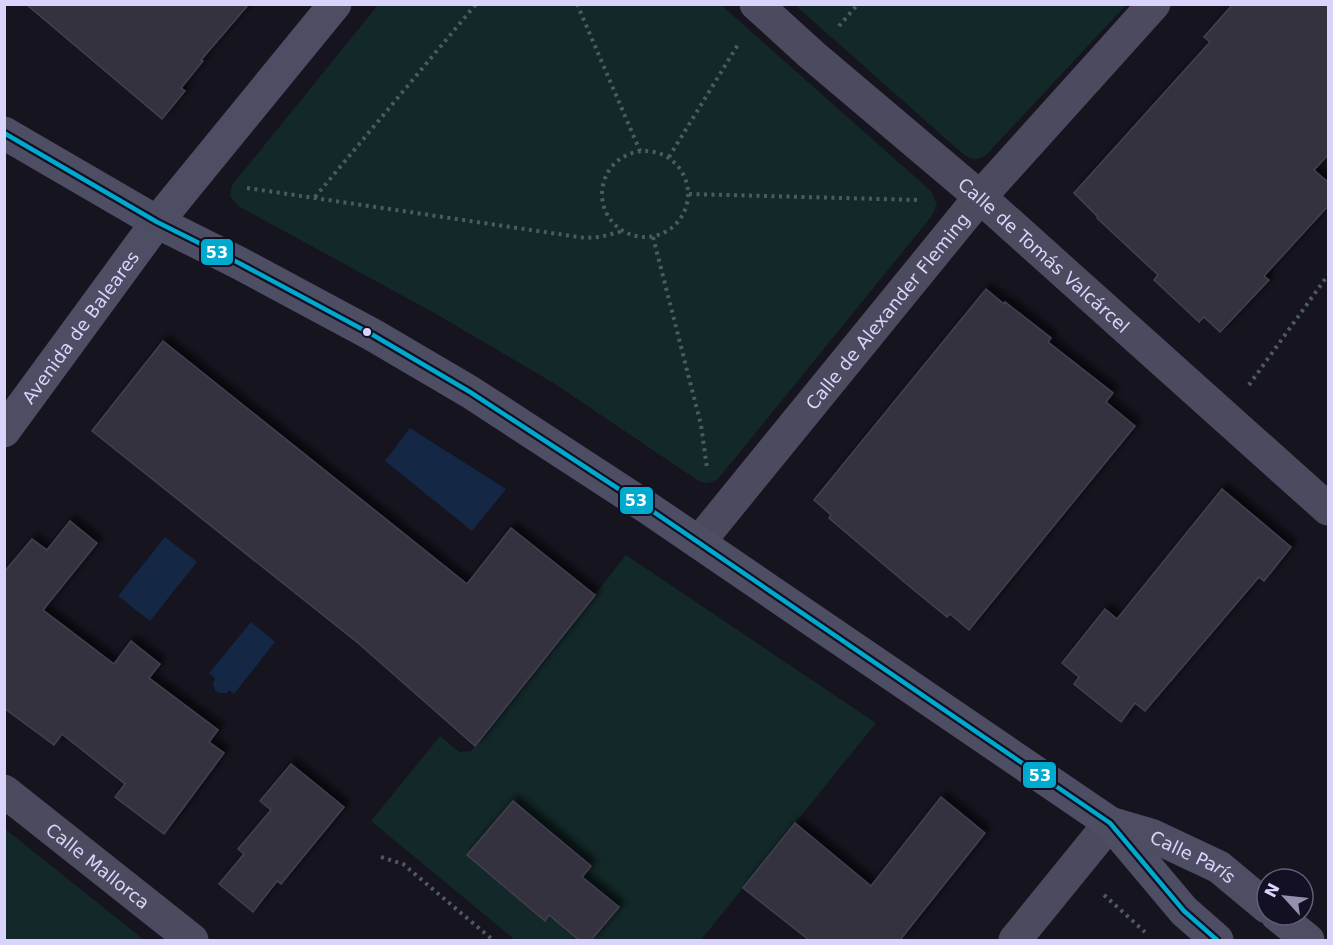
<svg xmlns="http://www.w3.org/2000/svg" width="1333" height="945" font-family="'DejaVu Sans',sans-serif">
<style>
.green{fill:#132828}
.water{fill:#142744}
.building{fill:#343240;stroke:#433f51;stroke-width:1.5;filter:url(#shadow)}
.lines{fill:none;stroke-linecap:round;stroke-linejoin:round}
.path{stroke:#4d5a65;stroke-width:4;stroke-dasharray:3 4.5;stroke-linecap:butt}
.street{stroke:#4b4a5e;stroke-width:33}
.secondary{stroke:#4d4d64;stroke-width:33}
.bus-1-casing{stroke:#121022;stroke-width:9}
.bus-1{stroke:#00a9ce;stroke-width:4.5}
.bus-dot{fill:#d8d4fb;stroke:#121022;stroke-width:2}
.labels{text-anchor:middle;dominant-baseline:central;stroke-width:5;stroke-linejoin:round;paint-order:stroke}
.street-label{font-size:18px;fill:#d8d4fb;stroke:#121022}
.line-badge{stroke:#121022;stroke-width:2}
.badge-label{font-size:16px;text-anchor:middle;font-weight:bold;fill:#fff}
</style>
<defs>
<filter id="shadow"><feDropShadow dx="5.5" dy="-5.5" stdDeviation="3" flood-color="#0009"/></filter>
</defs>
<rect width="100%" height="100%" fill="#16141e"/>
<g class="green">
<path d="M720,4L931,191L937,205L931,217L718,479C710,483 706,485 697,480L555,384L436,314L238,206L230,196L232,185L378,5Z"/>
<path d="M795,5H1126L988,153C979,161 972,161 963,154Z"/>
<polygon points="626,555 876,723 701,940 515,940 371,821 440,736 459,752 471,751"/>
<polygon points="4,829 5,829 144,940 5,940"/>
</g>
<g class="water">
<polygon points="410,428 506,489 472,531 385,461"/>
<polygon points="165,537 197,562 150,621 118,596"/>
<polygon points="251,622 275,642 234,694 229,690 227,693 220,693 215,691 213,684 215,678 209,673"/>
</g>
<g class="building">
<polygon points="26,4 249,4 201,60 203,61 181,88 185,91 162,119"/>
<polygon points="1233,4 1329,4 1329,154 1314,170 1329,183 1329,205 1264,276 1269,280 1220,332 1204,317 1199,322 1154,280 1158,275 1097,218 1098,217 1074,193 1210,42 1204,37"/>
<polygon points="986,289 1004,304 1005,302 1051,338 1048,342 1113,393 1106,402 1135,426 969,630 950,614 947,617 909,586 829,518 831,515 814,500"/>
<polygon points="163,341 467,584 511,528 595,595 475,746 358,643 92,431"/>
<polygon points="1222,489 1291,547 1264,581 1259,577 1145,711 1135,703 1121,722 1074,684 1079,677 1062,663 1105,609 1117,619"/>
<polygon points="70,521 97,543 43,610 114,664 131,641 160,664 149,678 218,730 209,742 224,753 164,834 115,797 125,784 62,734 54,745 4,708 4,572 32,539 47,550"/>
<polygon points="291,764 344,807 281,884 277,881 253,912 219,884 244,854 238,849 271,810 260,801"/>
<polygon points="941,797 985,833 900,940 809,940 743,888 795,823 871,886"/>
<polygon points="513,801 591,866 582,877 619,907 591,940 579,940 549,915 545,921 467,855"/>
</g>
<g class="lines">
<g class="path">
<polyline points="577,4 640,151"/>
<polyline points="839,26 858,4"/>
<circle cx="645" cy="194" r="43"/>
<polyline points="669,157 739,43"/>
<polyline points="247,188 585,238 600,237 623,231"/>
<polyline points="689,194 919,200"/>
<polyline points="315,197 476,4"/>
<polyline points="653,237 701,425 707,468"/>
<polyline points="1249,385 1328,275"/>
<polyline points="381,857 403,864 493,940"/>
<polyline points="1104,895 1145,932"/>
</g>
<g class="street">
<path id="s1" d="M756,4L812,55L980,197L1328,509"/>
<path id="s2" d="M699,542L980,197L1154,4"/>
<path id="s3" d="M4,791L192,940"/>
<polyline points="1015,940 1110,823"/>
</g>
<g class="secondary">
<polyline points="4,133 157,222 239,263 373,335 470,392 648,508 1110,823 1184,911 1217,940"/>
<path id="s4" d="M4,431L157,222L335,4"/>
<path id="s5" d="M1110,823L1151,835L1219,867L1267,907"/>
<polyline points="1277,915 1308,940"/>
</g>
<g class="bus-1-casing">
<polyline id="bus-1" points="4,133 157,222 239,263 373,335 470,392 648,508 1110,823 1184,911 1217,940"/>
</g>
<use href="#bus-1" class="bus-1"/>
</g>
<circle class="bus-dot" cx="367" cy="332" r="5"/>
<g class="labels">
<g class="street-label">
<text stroke="none"><textPath href="#s1" startOffset="382">Calle de Tomás Valcárcel</textPath></text>
<text stroke="none"><textPath href="#s2" startOffset="298">Calle de Alexander Fleming</textPath></text>
<text stroke="none"><textPath href="#s4" startOffset="129">Avenida de Baleares</textPath></text>
<text stroke="none"><textPath href="#s5" startOffset="90">Calle París</textPath></text>
<text stroke="none"><textPath href="#s3" startOffset="120">Calle Mallorca</textPath></text>
</g>
</g>
<g class="line-badge">
<rect x="200" y="238" width="34" height="28" rx="6" fill="#00a9ce"/>
<rect x="619" y="486" width="35" height="29" rx="6" fill="#00a9ce"/>
<rect x="1022" y="761" width="35" height="28" rx="6" fill="#00a9ce"/>
</g>
<g class="badge-label">
<text x="217" y="258">53</text>
<text x="636" y="506">53</text>
<text x="1040" y="781">53</text>
</g>
<rect width="1333" height="945" fill="none" stroke="#d8d4fb" stroke-width="12"/>
<g transform="translate(1285 897) rotate(297)"><circle r="28" fill="#121022" stroke="#615e79" stroke-width="1.5"/>
<path d="M0-4.5L10 22L0 15L-10 22Z" fill="#9491ae"/>
<text y="-9" font-size="16" font-weight="bold" text-anchor="middle" fill="#d8d4fb">N</text>
</g>
</svg>
